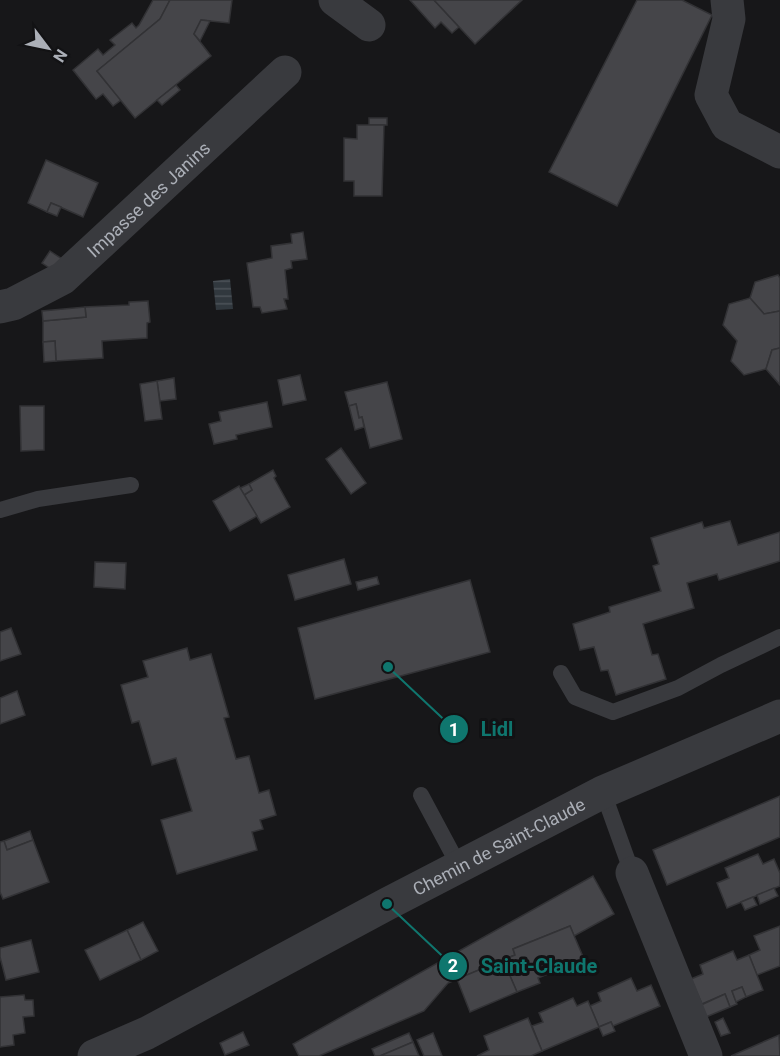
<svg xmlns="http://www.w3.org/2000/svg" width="780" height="1056" font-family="Roboto,sans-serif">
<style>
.water{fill:url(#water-rules)}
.building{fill:#454549;stroke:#323235;stroke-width:1.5}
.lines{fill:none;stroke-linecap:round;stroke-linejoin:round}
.service{stroke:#393a3e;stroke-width:16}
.minor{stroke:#393a3e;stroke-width:33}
.tertiary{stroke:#393a3e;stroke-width:33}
.labels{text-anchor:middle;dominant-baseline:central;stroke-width:6;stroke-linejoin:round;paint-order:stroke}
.street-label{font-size:18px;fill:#abafb7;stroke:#121214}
.leader{fill:none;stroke:#0f766e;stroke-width:2}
.callout-dot{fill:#0f766e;stroke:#121214;stroke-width:2}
.mark-label{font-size:18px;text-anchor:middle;font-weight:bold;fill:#fff}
.callout-label{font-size:20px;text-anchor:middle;font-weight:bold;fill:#0f766e;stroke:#121214;stroke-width:6;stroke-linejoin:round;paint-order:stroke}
</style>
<defs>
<pattern id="water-rules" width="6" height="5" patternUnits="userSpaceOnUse" patternTransform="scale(1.5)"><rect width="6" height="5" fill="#31383e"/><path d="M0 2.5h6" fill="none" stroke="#4c5258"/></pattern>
</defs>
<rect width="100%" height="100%" fill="#171719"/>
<polygon class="water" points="230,279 233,309 216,310 213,281"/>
<g class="building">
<polygon points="153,0 170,0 160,19 97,71 121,100 113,106 103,94 96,99 73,70 98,49 103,55 115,45 110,40 132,23 136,28 139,25"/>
<polygon points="170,0 232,0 229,23 201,20 194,34 211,56 135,118 97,71 160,19"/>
<polygon points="410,0 434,0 459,27 452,33 441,22 435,28"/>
<polygon points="434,0 522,0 475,44"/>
<polygon points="637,0 682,0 712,15 617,206 549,172"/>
<polygon points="201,20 210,21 200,41 194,34"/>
<polygon points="176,85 180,90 162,105 157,100"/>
<rect x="369" y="118" width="18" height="7"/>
<polygon points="357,125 384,125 382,196 354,196 354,181 344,181 344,138 357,139"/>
<polygon points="46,160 98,183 83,217 51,203 47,212 28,203"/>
<polygon points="51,203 61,207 57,216 47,212"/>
<polygon points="303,232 307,259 291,261 292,268 285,270 288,299 284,299 287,309 262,313 260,307 253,307 247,263 272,258 271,246 292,243 291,234"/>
<polygon points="50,251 62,259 54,271 42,263"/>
<polygon points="778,275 780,278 780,311 764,314 750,298 755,282"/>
<polygon points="750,298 764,314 780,311 780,348 772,350 766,369 744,375 731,361 737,341 723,325 729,304"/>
<polygon points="148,301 150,322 147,323 147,338 102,341 103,358 56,361 55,341 43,342 43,321 86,317 85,307 129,305 129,302"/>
<polygon points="85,307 86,317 43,321 42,311"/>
<polygon points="55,341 56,361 44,362 43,342"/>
<polygon points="780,348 780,385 766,369 772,350"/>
<polygon points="300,375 306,400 283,405 278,380"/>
<polygon points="174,378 176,399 160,401 157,381"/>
<polygon points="157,381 162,419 145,421 140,384"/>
<polygon points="387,382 402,439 370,448 362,417 359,418 356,404 349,406 345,392"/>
<polygon points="267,402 272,427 236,435 237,439 214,444 209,424 221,421 219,412"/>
<polygon points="356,404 359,418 362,417 364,427 355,430 349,406"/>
<polygon points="20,406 44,406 44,450 21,451"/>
<polygon points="341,448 366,483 351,494 326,459"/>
<polygon points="273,470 276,476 274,478 290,507 261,523 244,495 252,490 249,484"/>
<polygon points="249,484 252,490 244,495 240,488"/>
<polygon points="239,486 257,516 230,531 213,501"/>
<polygon points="730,521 738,545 780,532 780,561 719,580 717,574 687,583 694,608 643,624 652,655 658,654 666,679 616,695 608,670 601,671 594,647 580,650 573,624 610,612 609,607 661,591 653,566 659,564 651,538 702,522 704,528"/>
<polygon points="344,559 351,584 295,600 288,575"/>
<polygon points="95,562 126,563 125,589 94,587"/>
<polygon points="377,577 379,584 358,590 356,582"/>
<polygon points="470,580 490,652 315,699 298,628"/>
<polygon points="11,628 21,654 0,661 0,632"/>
<polygon points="187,648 190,660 211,654 229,717 224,718 236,759 249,756 259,793 269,790 276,815 260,820 263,829 252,832 257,850 177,874 161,820 192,811 176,758 152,765 139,721 132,723 121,685 148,677 143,661"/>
<polygon points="17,691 25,715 0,724 0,698"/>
<polygon points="780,796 780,837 667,885 653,850"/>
<polygon points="30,831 33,840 7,850 4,841"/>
<polygon points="33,840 49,882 3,899 0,892 0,842 4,841 7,850"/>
<polygon points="758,854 763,864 774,859 780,873 780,886 727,908 717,883 729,878 725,868"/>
<polygon points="593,876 614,914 574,936 570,926 513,949 515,955 448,983 424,1011 319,1056 299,1056 293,1044"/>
<polygon points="774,888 778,896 760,904 757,895"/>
<polygon points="753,897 757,905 745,910 741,902"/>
<polygon points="143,922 158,951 141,960 127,930"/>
<polygon points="570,926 584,959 538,978 540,983 517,992 503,960 515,955 513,949"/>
<polygon points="780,926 780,966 757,975 749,955 760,950 754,936"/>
<polygon points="127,930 141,960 100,980 85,950"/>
<polygon points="31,940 39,972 6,980 0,957 0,948"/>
<polygon points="733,951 737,960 749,955 763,990 746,997 742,987 732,991 737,1004 730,1007 725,994 702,1004 691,979 703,974 700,965"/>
<polygon points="503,960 517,992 470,1012 457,979"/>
<polygon points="631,978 637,991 651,985 660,1006 613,1026 611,1022 599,1027 590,1006 601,1001 598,993"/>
<polygon points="742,987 746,997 736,1002 732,991"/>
<polygon points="725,994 730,1007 706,1017 701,1005"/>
<polygon points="24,995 25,1000 33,1000 34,1016 23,1017 25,1033 13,1035 14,1045 0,1047 0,997"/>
<polygon points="573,998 577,1006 588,1001 599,1027 542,1051 532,1026 543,1022 539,1013"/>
<polygon points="528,1018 542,1051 531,1056 477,1056 489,1050 484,1036"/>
<polygon points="723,1018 730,1033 721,1036 715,1022"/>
<polygon points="611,1022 615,1031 603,1036 599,1027"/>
<polygon points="243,1032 249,1045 225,1055 220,1043"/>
<polygon points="409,1033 413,1042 380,1056 375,1056 372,1049"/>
<polygon points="433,1033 442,1056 424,1056 417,1040"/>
<polygon points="779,1035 780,1056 731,1056"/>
<polygon points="413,1042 419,1056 380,1056"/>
</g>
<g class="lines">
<g class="service">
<polyline points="0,510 38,499 131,485"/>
<polyline points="561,673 575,697 613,712 678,688 721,665 780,637"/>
<polyline points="603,792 632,873"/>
<polyline points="421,795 459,866"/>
</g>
<g class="minor">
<polyline points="335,0 369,25"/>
<polyline points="727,0 729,19 711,95 727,125 780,152"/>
<path id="s1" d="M0,307L13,304L63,278L285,72"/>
<polyline points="632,873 706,1056"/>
</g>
<path class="tertiary" id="s2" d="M94,1056L147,1033L387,904L603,792L780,716"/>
</g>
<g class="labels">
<g class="street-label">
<text stroke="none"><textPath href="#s1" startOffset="186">Impasse des Janins</textPath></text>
<text stroke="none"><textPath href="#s2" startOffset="456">Chemin de Saint-Claude</textPath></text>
</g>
</g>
<path class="leader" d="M388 667L454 729M387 904L453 966"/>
<g class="callout-dot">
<circle cx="388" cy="667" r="6"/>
<circle cx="387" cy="904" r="6"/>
<circle cx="454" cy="729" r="15"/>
<circle cx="453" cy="966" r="15"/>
</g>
<g class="mark-label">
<text x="454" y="736">1</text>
<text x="453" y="972">2</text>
</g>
<g class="callout-label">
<text x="497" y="736">Lidl</text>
<text x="539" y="973">Saint-Claude</text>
</g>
<g transform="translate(48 48) rotate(122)" stroke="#121214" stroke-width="4.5" paint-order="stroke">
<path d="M0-4.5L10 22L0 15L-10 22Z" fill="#abafb7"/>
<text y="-9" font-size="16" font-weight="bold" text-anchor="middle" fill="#abafb7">N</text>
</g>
</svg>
